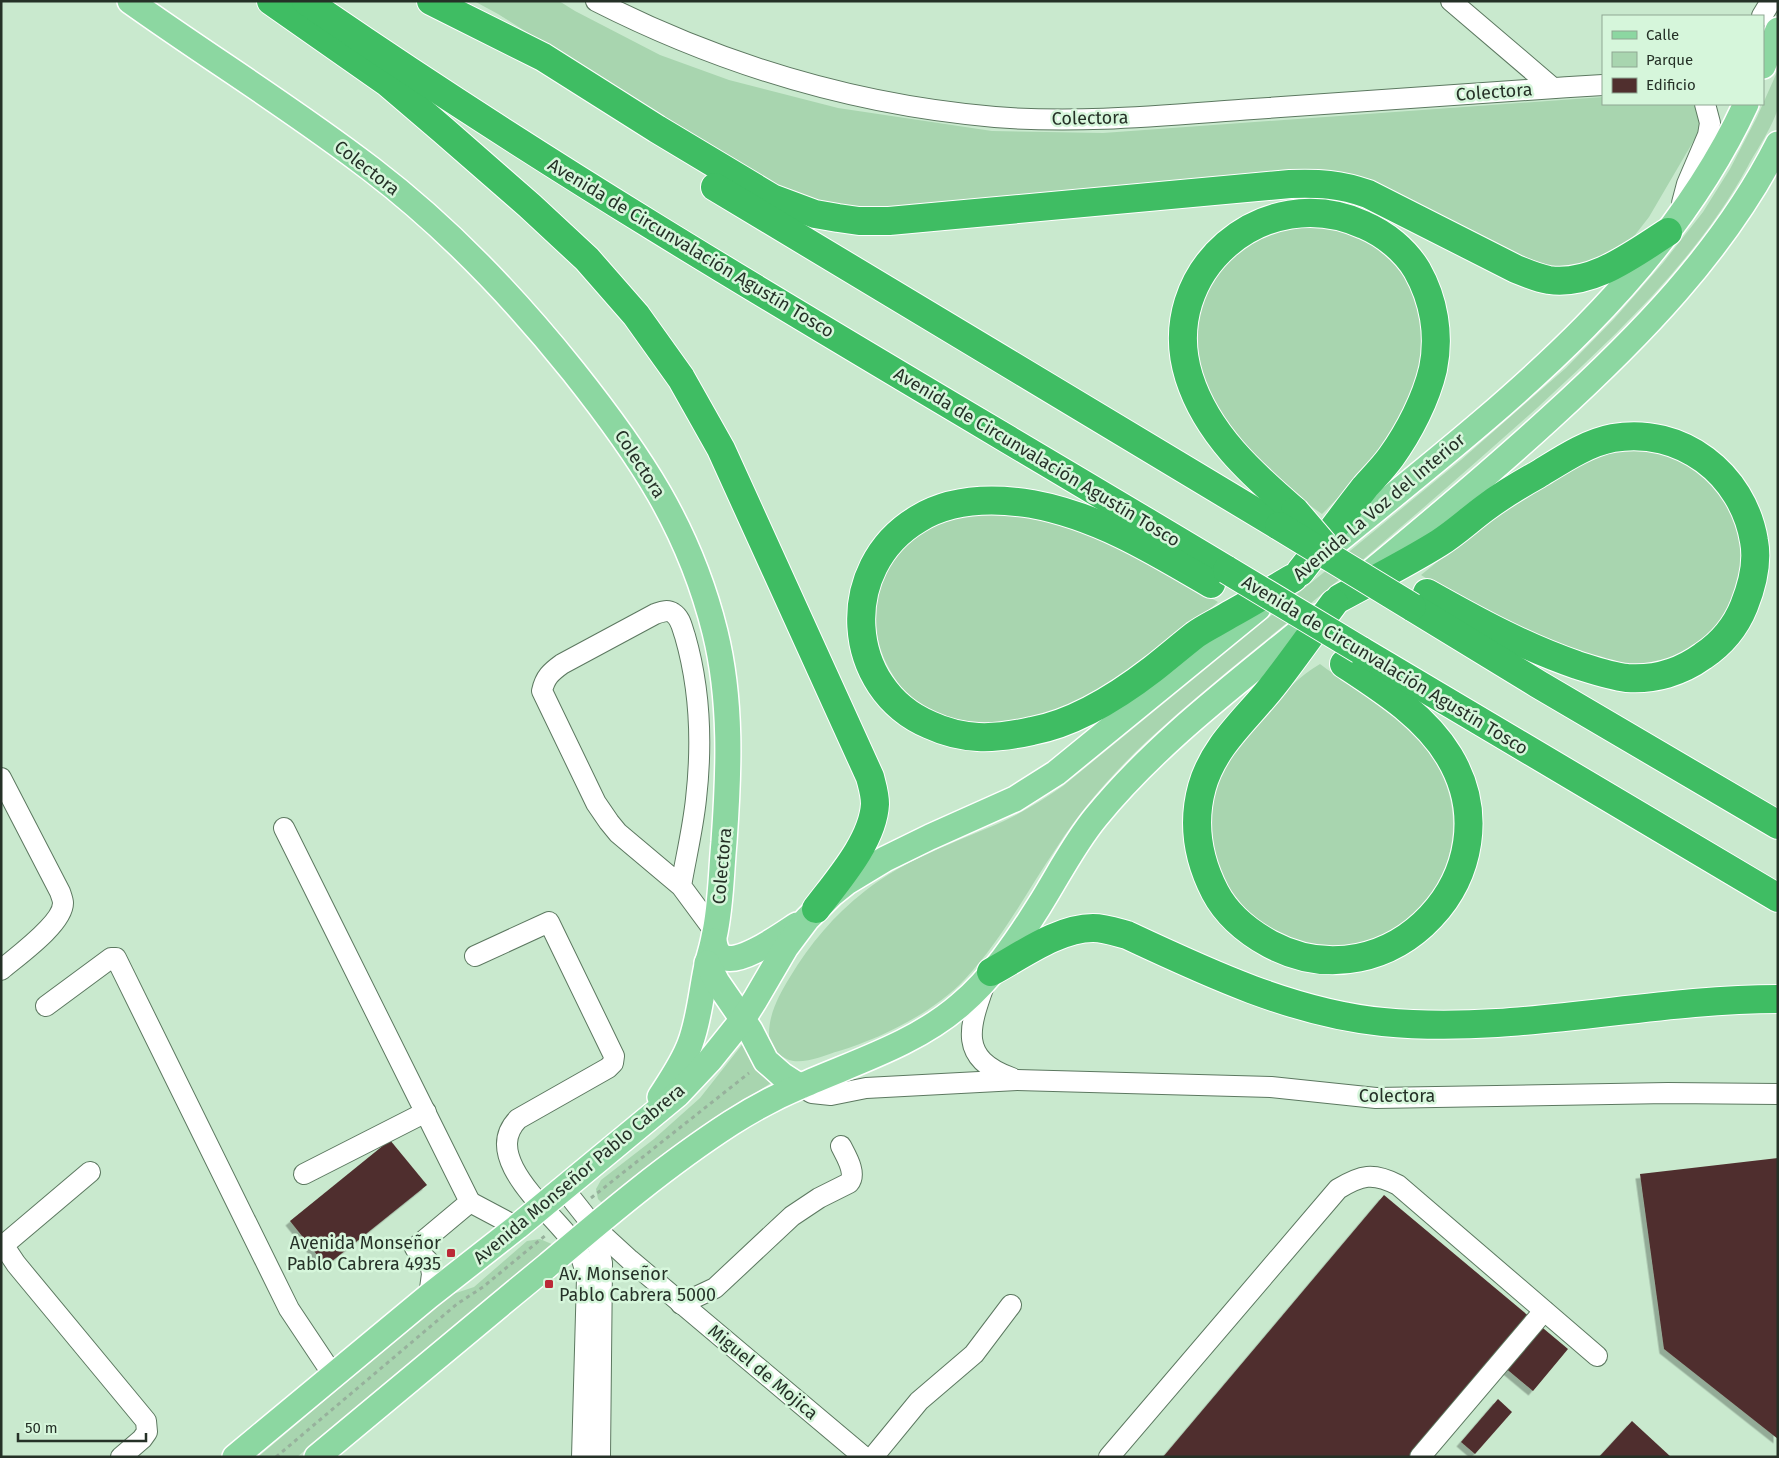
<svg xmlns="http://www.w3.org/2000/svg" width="1779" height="1458" font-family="'Fira Sans',sans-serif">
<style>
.green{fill:#a8d5af}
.building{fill:#502f2e;filter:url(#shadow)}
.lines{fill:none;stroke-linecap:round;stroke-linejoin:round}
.minor-casing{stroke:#5c7860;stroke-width:22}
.major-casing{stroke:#fff;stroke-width:28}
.highway-casing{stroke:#fff;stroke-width:30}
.path{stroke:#97b19c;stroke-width:3;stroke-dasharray:4 4;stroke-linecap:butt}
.minor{stroke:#fff;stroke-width:20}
.major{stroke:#8cd7a1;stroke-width:25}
.highway{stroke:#3fbd63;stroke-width:28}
.highway-bridge-casing{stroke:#fff;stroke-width:30;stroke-linecap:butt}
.highway-bridge{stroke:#3fbd63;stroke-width:28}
.poi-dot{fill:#bb2a37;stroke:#d6f6db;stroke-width:2}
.labels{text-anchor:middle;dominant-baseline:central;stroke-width:5;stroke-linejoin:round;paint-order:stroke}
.street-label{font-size:18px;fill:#253127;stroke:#d6f6db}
.poi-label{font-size:18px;fill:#253127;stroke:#d6f6db;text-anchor:end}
</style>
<defs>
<filter id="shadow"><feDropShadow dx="-4.5" dy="4.5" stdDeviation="0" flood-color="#0004"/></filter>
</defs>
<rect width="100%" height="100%" fill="#c9e9ce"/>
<g class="green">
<path d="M474,1H559L575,11L660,55L729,80L838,108L992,131L1103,133L1603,97V104H1694C1704,113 1700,123 1697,135L1649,217L1635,235L1619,248L1573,269H1561L1533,264L1384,192L892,212L836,206L770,186L498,14Z"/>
<path d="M1778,70C1778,82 1779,96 1778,107C1775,123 1756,151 1748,166C1697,260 1615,336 1537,408C1461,476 1383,543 1304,609C1251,652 1197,695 1147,741C1113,773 1082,808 1057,847C1027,891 1002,940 965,979C934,1012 882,1038 839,1051C825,1055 803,1065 789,1060C783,1058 776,1052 771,1048C764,1023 777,998 790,977C810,944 834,915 865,891C905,859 957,842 1004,821C1025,811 1044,799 1063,786L1461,460L1566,368L1614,319L1663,263L1703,212L1730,169L1757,117Z"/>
<path d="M1295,225C1308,226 1338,226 1348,230C1352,232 1357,235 1361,237C1380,249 1397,260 1408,280C1455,366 1381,457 1322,514C1255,468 1165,379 1208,291C1219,269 1227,261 1247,246C1252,242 1257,237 1262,235C1273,231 1284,229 1295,225Z"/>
<path d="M1640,449C1662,452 1682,458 1700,471C1713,480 1723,496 1730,510C1733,517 1737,524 1739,531C1752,574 1729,623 1693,646C1675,659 1655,666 1633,665C1595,664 1543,638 1508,622C1478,607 1449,593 1421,575L1488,521L1570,469L1609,451Z"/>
<path d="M1006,513C1043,519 1080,527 1114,543C1148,559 1185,583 1218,602C1198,620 1177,635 1155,651C1117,679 1077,709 1030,720C1018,723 1005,723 992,723C965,723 936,717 914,700C904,692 896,681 890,670C860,619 877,552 933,526C941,522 951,517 961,515C975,513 992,514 1006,513Z"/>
<path d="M1320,664C1355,690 1403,718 1429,753C1477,817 1450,907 1377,937C1363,943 1342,950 1326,948C1319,947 1311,944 1303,942C1276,935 1254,921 1237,898C1218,874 1207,843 1211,812C1213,800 1214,788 1219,777C1230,755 1245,737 1261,718C1280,697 1295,679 1320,664Z"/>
<polygon points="745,1041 774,1081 697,1131 602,1203 598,1199 596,1189 601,1180 654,1139 700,1098"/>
<polygon points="540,1239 554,1245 297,1457 258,1457 450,1295 474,1287 527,1241"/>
</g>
<g class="building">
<polygon points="390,1140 427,1185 326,1266 290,1221"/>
<polygon points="1778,1158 1778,1439 1664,1349 1640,1174"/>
<polygon points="1384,1195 1568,1349 1533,1391 1497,1361 1416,1457 1163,1457"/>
<polygon points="1498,1399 1512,1412 1475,1454 1461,1442"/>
<polygon points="1632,1421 1671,1457 1599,1457"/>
</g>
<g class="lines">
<g class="minor-casing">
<g id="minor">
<path d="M596,1C720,64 855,105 995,117C1081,124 1167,115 1253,109C1369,101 1486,92 1603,85"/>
<polyline points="1451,1 1553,88"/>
<polyline points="1762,16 1771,1"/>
<polyline points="1682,203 1687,184 1708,135 1710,123 1705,104"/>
<path d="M1,778L60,892C61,895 63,900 63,903C63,924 16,957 1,970"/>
<polyline points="284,828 470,1202 415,1248 430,1263 432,1274 429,1296"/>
<path d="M681,886L618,833L609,822L596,803L542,691C545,677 551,672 562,664L655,614C661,612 667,609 673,613C681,618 682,628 685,636C700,688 702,746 696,799C693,828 686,857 681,886L715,932"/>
<path d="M475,956L549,922L614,1056L613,1063L608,1068L518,1119C479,1159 555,1214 576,1246C582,1256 584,1266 587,1278L582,1457"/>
<path d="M986,980C970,1025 956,1058 1012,1078"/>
<polyline points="46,1006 111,958 116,958 289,1309 333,1375"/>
<polyline points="799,1086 812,1093 831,1095 866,1088 1017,1080 1271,1087 1376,1098 1668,1093 1778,1094"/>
<polyline points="90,1172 6,1243 6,1249 16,1264 146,1421 147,1432 142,1439 121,1457"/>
<polyline points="304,1174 426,1112"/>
<polyline points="564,1189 594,1227 630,1260 864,1457"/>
<polyline points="470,1202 517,1227"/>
<polyline points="594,1227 602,1263 600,1457"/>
<path d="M681,1304L715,1288L792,1216L819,1198L849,1183C857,1173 846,1156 841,1146"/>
<polyline points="873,1457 919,1401 974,1354 1011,1305"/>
<path d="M1109,1457L1338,1189C1361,1175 1373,1172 1398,1185L1597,1356"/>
<polyline points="1420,1457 1544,1311"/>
</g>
</g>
<g class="major-casing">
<g id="major">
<path d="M130,1C210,58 293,109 371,169C447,227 513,296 573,371C639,454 689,527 715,632C732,701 729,772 724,842C721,874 721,907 714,937C712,949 708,959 706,970C701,995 699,1020 690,1044C683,1063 671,1080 660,1097"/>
<polyline points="1763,66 1778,30"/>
<path d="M1319,556C1478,425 1657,296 1746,104"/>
<path d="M1365,577C1428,525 1490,473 1549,419C1638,338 1723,252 1778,144"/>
<path d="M714,941C715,947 717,954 723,957C739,966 783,934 797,925"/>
<polyline points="707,963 717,982 750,1030 766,1061 782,1075 799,1086"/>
<polyline points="235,1457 429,1296 517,1227 678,1094 710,1060 743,1019 755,1000 786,947 807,919 832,894 847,882 885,859 930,837 1015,799 1056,773 1258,608"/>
<path d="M317,1457C394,1393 470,1329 547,1266C606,1216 666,1165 731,1123C753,1109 777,1096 801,1086C855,1062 915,1044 960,1005C992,978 1017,941 1039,906C1058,876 1073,845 1096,817C1159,740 1241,680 1317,617"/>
</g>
</g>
<g class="highway-casing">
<g id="highway">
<path d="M271,1L388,83L443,130L530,206L587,259L636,315L681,378L721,449L870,777C872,785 875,794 875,804C873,841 838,880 816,909"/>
<path d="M306,1C603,206 918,384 1227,570"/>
<path d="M431,1L543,57L657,129L772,198L815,214L838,218L859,221H889L1290,184C1319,183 1340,184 1368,194L1516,269C1526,273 1537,278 1549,280C1593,286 1633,254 1668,232"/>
<polyline points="715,187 1279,526"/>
<path d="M1295,511C1252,474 1207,434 1189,377C1156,272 1264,179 1364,225C1385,234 1405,250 1417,270C1434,300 1440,335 1433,369C1426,399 1409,432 1391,457C1383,468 1374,477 1365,487C1343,515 1322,544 1300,572"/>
<path d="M1211,584C1155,551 1098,516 1032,504C994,498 952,498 918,519C837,567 844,689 930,725C945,732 962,736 978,737C996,738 1014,735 1032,731C1076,723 1118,696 1153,669C1167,658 1181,646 1195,635C1206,627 1218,622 1229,615C1251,603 1272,590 1293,578"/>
<path d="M1340,598C1373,580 1407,563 1439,543C1455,533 1470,519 1485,508C1501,496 1519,485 1537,475C1560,461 1586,443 1613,438C1681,426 1743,474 1754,541C1758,562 1752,586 1744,606C1736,626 1721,644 1703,656C1681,672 1654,680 1627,678C1610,676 1593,670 1577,665C1524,647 1475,620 1427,593"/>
<path d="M1334,603C1314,630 1295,657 1275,683C1249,717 1214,744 1202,787C1192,823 1198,859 1215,892C1227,915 1248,932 1270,944C1391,1008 1518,870 1449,756C1425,716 1382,689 1344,664"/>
<polyline points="1412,607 1538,684 1778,825"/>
<polyline points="1360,650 1778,898"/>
<path d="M991,972C1021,956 1058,928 1093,928C1105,928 1116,932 1127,935C1208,973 1293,1013 1383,1022C1515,1035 1646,999 1778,999"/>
</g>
</g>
<g class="path">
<polyline points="591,1198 749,1073"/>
<polyline points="276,1457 457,1304 483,1287 546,1235"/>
</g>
<use href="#minor" class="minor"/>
<use href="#major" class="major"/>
<use href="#highway" class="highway"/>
<g class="highway-bridge-casing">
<g id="highway-bridge">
<polyline points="1295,511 1324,545"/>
<polyline points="1279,526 1412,607"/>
<polyline points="1227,570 1360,650"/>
</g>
</g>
<use href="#highway-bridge" class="highway-bridge"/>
</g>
<g class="poi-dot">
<rect x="446" y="1248" width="10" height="10" rx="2.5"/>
<rect x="544" y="1279" width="10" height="10" rx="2.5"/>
</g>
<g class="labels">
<g class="street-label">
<text transform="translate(1494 92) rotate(-4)">Colectora</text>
<text transform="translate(1090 118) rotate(-1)">Colectora</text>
<text transform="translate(367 168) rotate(38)">Colectora</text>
<text transform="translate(691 248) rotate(31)">Avenida de Circunvalación Agustín Tosco</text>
<text transform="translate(1037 457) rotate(31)">Avenida de Circunvalación Agustín Tosco</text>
<text transform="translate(640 464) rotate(57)">Colectora</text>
<text transform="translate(1379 507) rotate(-40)">Avenida La Voz del Interior</text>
<text transform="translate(1385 665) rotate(31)">Avenida de Circunvalación Agustín Tosco</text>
<text transform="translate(722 866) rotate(-85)">Colectora</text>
<text x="1397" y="1096">Colectora</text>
<text transform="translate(579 1174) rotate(-40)">Avenida Monseñor Pablo Cabrera</text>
<text transform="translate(763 1372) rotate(40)">Miguel de Mojica</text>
</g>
<g class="poi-label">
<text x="441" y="1243">Avenida Monseñor<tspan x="441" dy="21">Pablo Cabrera 4935</tspan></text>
<text x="559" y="1274" text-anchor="start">Av. Monseñor<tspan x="559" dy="21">Pablo Cabrera 5000</tspan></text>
</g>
</g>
<rect width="1779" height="1458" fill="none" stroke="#253127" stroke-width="5"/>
<rect x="1602" y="15" width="162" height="90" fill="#d6f6db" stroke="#8fa793"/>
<rect x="1612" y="31" width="25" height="8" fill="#8cd7a1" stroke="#8fa793"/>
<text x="1646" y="40" font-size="15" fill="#253127">Calle</text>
<rect x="1612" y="52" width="25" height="15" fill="#a8d5af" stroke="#8fa793"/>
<text x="1646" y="65" font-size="15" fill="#253127">Parque</text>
<rect x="1612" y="78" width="25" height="15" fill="#502f2e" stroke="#8fa793"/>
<text x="1646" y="90" font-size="15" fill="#253127">Edificio</text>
<path d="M18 1433v8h128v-8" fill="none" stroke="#253127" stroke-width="2.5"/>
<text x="25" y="1433" font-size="15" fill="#253127" stroke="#d6f6db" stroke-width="4" paint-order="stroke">50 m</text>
</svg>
